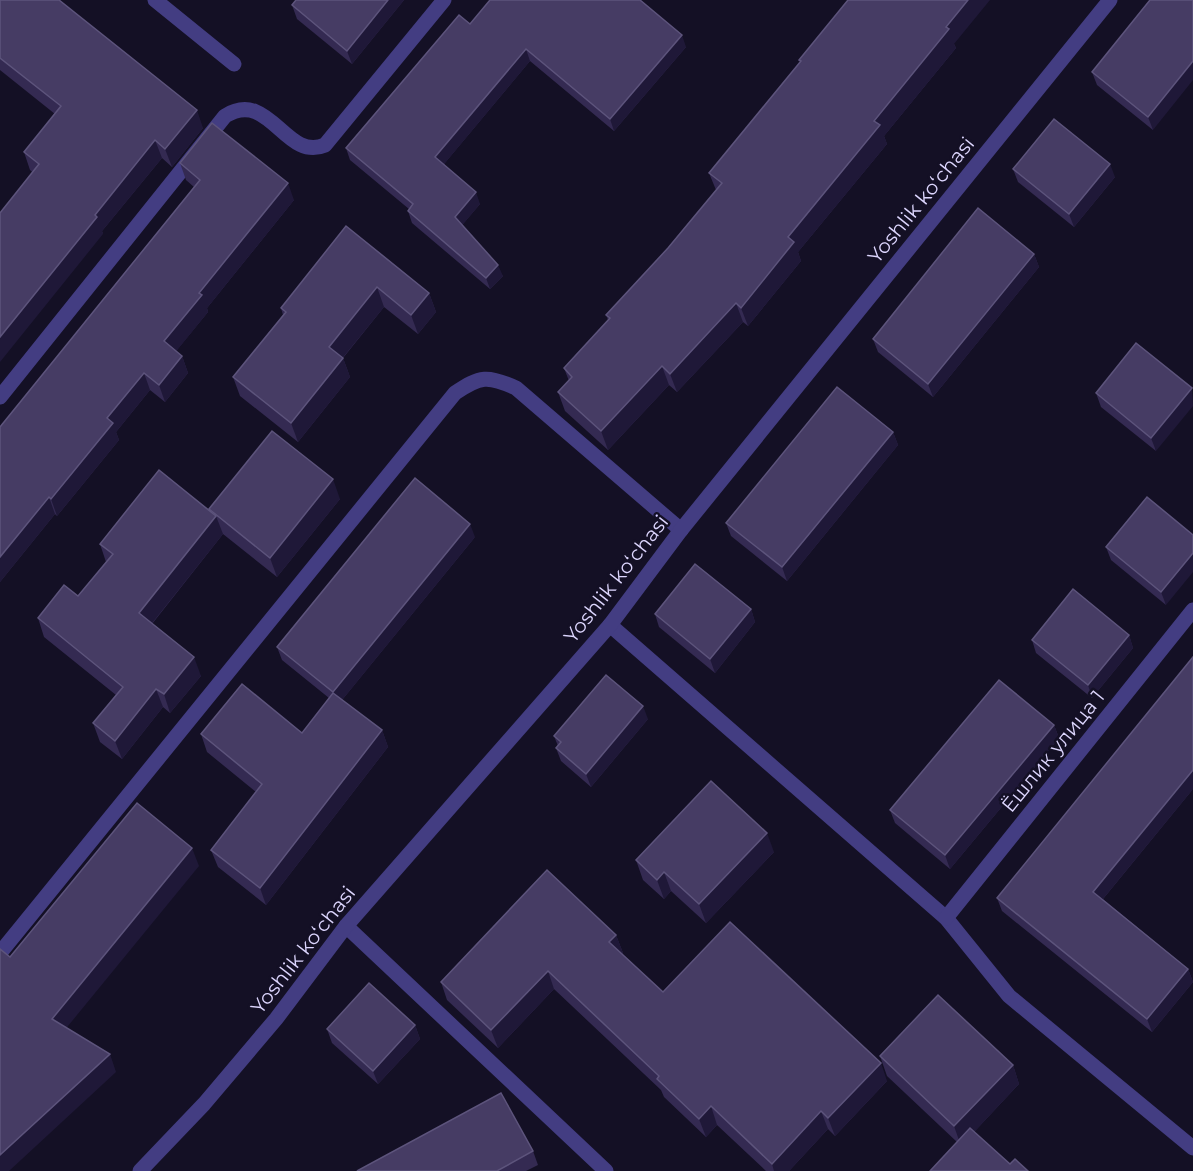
<svg xmlns="http://www.w3.org/2000/svg" width="1193" height="1171" font-family="Montserrat,sans-serif">
<style>
.lines{fill:none;stroke-linecap:round;stroke-linejoin:round}
.street{stroke:#433d82;stroke-width:15}
.wall{fill:#342a52}
.shaded-wall{fill:#1f1838}
.building{fill:#463c64;stroke:#5d547c;stroke-width:1.5}
.labels{text-anchor:middle;dominant-baseline:central;stroke-width:5;stroke-linejoin:round;paint-order:stroke}
.street-label{font-size:20px;fill:#dcd5fd;stroke:#141025}
</style>
<rect width="100%" height="100%" fill="#141025"/>
<g class="lines">
<g class="street">
<polyline points="155,0 234,64"/>
<path d="M0,397L225,116C270,88 285,162 325,145L444,0"/>
<polyline points="610,625 946,918 1009,996 1193,1148"/>
<polyline points="946,918 1193,610"/>
<polyline points="346,926 606,1171"/>
<path d="M0,953L455,393C480,376 488,375 516,388L681,530"/>
<polyline points="140,1171 204,1104 276,1019 346,926 610,625 681,530 1110,0"/>
</g>
</g>
<g class="wall">
<polygon points="0,0 203,128 172,167 162,158 102,231 103,234 30,170 24,152 55,114 0,70"/>
<polygon points="296,0 404,0 352,64 297,19 292,5"/>
<polygon points="1150,0 1153,130 1097,85 1092,72"/>
<polygon points="470,24 686,47 614,131 530,61 444,164 480,204 462,225 503,276 490,289 412,223 408,211 409,209 350,160 346,148"/>
<polygon points="954,44 956,48 884,136 887,144 798,252 801,261 748,326 743,322 677,392 669,385 608,450 565,411 558,392 569,381 564,368 608,320 606,315 668,248 716,190 709,173 800,62 799,60"/>
<polygon points="180,163 294,200 207,308 208,312 176,351 182,356 188,373 165,402 150,390 116,432 119,440 57,516 55,514 0,582 0,427 194,187 186,180"/>
<polygon points="1013,169 1115,177 1074,227 1018,182"/>
<polygon points="346,226 429,293 436,312 418,334 384,307 343,358 350,377 298,442 240,396 233,377 283,315 281,308"/>
<polygon points="1034,254 1039,267 933,397 878,352 873,339"/>
<polygon points="1136,343 1156,451 1101,407 1096,393"/>
<polygon points="893,432 898,445 787,581 731,536 726,523"/>
<polygon points="1147,497 1166,605 1111,560 1106,547"/>
<polygon points="340,499 277,577 223,534 152,624 201,676 170,713 163,707 122,759 100,742 93,723 116,695 44,637 38,618 78,596 106,562 100,544 209,510"/>
<polygon points="475,537 342,700 382,730 388,747 266,905 218,867 211,850 256,792 207,752 201,734 302,733 329,698 282,660 277,647"/>
<polygon points="751,609 755,622 715,673 659,627 655,614"/>
<polygon points="1129,635 1133,648 1092,698 1036,653 1032,640"/>
<polygon points="648,719 591,787 561,761 556,748 558,746 554,736"/>
<polygon points="1054,725 1059,738 950,869 895,823 890,810"/>
<polygon points="1193,789 1103,899 1188,969 1193,982 1152,1032 1002,911 997,898"/>
<polygon points="774,852 706,923 671,891 664,899 643,880 636,860"/>
<polygon points="616,935 623,953 622,954 663,992 887,1081 835,1136 828,1129 789,1171 766,1171 717,1125 706,1137 664,1097 661,1090 554,989 498,1048 447,1000 441,982"/>
<polygon points="415,1025 420,1039 378,1084 332,1043 327,1029"/>
<polygon points="880,1056 1013,1065 1019,1084 974,1132 1010,1164 1028,1171 930,1171 957,1142 887,1076"/>
<polygon points="533,1151 538,1165 526,1171 357,1171"/>
</g>
<g class="shaded-wall">
<polygon points="388,0 404,0 352,64 347,51"/>
<polygon points="968,0 990,0 954,44 956,48 884,136 887,144 798,252 801,261 748,326 741,308 788,237 874,121 946,27"/>
<polygon points="682,35 686,47 614,131 610,119"/>
<polygon points="526,49 530,61 440,169 435,157"/>
<polygon points="1193,61 1193,80 1153,130 1148,117"/>
<polygon points="197,110 203,128 172,167 165,149"/>
<polygon points="155,140 162,158 102,231 103,234 0,362 0,337 95,215"/>
<polygon points="1110,164 1115,177 1074,227 1069,214"/>
<polygon points="288,183 294,200 207,308 208,312 170,359 164,341 199,293"/>
<polygon points="476,192 480,204 459,229 455,217"/>
<polygon points="1034,254 1039,267 933,397 928,384"/>
<polygon points="498,265 503,276 490,289 486,278"/>
<polygon points="377,287 384,307 336,366 329,347"/>
<polygon points="429,293 436,312 418,334 411,315"/>
<polygon points="736,303 743,322 677,392 670,374"/>
<polygon points="182,356 188,373 165,402 159,385"/>
<polygon points="343,358 350,377 298,442 291,423"/>
<polygon points="662,366 669,385 608,450 601,431"/>
<polygon points="144,373 150,390 116,432 119,440 57,516 51,499 107,418"/>
<polygon points="1192,388 1193,406 1156,451 1151,438"/>
<polygon points="893,432 898,445 787,581 782,567"/>
<polygon points="333,479 340,499 277,577 270,558"/>
<polygon points="49,497 55,514 0,582 0,557"/>
<polygon points="216,516 223,534 145,632 139,613"/>
<polygon points="470,524 475,537 338,705 333,692"/>
<polygon points="1193,553 1193,572 1166,605 1161,592"/>
<polygon points="751,609 755,622 715,673 710,659"/>
<polygon points="1129,635 1133,648 1092,698 1088,685"/>
<polygon points="194,657 201,676 170,713 164,694"/>
<polygon points="156,689 163,707 122,759 115,741"/>
<polygon points="643,706 648,719 591,787 586,774"/>
<polygon points="1054,725 1059,738 950,869 945,855"/>
<polygon points="382,730 388,747 266,905 260,888"/>
<polygon points="1193,770 1193,789 1098,905 1093,892"/>
<polygon points="767,833 774,852 706,923 699,904"/>
<polygon points="192,848 199,866 59,1037 52,1019"/>
<polygon points="664,872 671,891 664,899 657,880"/>
<polygon points="616,935 623,953 616,960 609,942"/>
<polygon points="1188,969 1193,982 1152,1032 1147,1019"/>
<polygon points="548,971 554,989 498,1048 491,1030"/>
<polygon points="415,1025 420,1039 378,1084 373,1071"/>
<polygon points="110,1054 116,1072 9,1171 0,1171 0,1155"/>
<polygon points="881,1063 887,1081 835,1136 828,1118"/>
<polygon points="1013,1065 1019,1084 961,1146 954,1126"/>
<polygon points="711,1106 717,1125 706,1137 699,1119"/>
<polygon points="821,1111 828,1129 789,1171 774,1171 772,1164"/>
</g>
<g class="building">
<polygon points="0,0 59,0 197,110 165,149 155,140 95,215 97,217 0,337 0,213 39,164 24,152 61,106 0,58"/>
<polygon points="296,0 388,0 347,51 292,5"/>
<polygon points="490,0 640,0 682,35 610,119 526,49 435,157 476,192 455,217 498,265 486,278 408,211 413,204 346,148 459,15 470,24"/>
<polygon points="848,0 968,0 946,27 949,29 874,121 880,125 788,237 794,242 741,308 736,303 670,374 662,366 601,431 558,392 572,377 564,368 610,318 606,315 668,248 722,183 709,173 801,61 799,60"/>
<polygon points="1150,0 1193,0 1193,61 1148,117 1092,72"/>
<polygon points="1054,119 1110,164 1069,214 1013,169"/>
<polygon points="212,123 288,183 199,293 202,295 164,341 182,356 159,385 144,373 107,418 113,423 51,499 49,497 0,557 0,427 200,180 180,163"/>
<polygon points="978,208 1034,254 928,384 873,339"/>
<polygon points="346,226 429,293 411,315 377,287 329,347 343,358 291,423 233,377 286,312 281,308"/>
<polygon points="1136,343 1192,388 1151,438 1096,393"/>
<polygon points="837,387 893,432 782,567 726,523"/>
<polygon points="272,431 333,479 270,558 209,509"/>
<polygon points="159,470 216,516 139,613 194,657 164,694 156,689 115,741 93,723 123,687 38,618 64,585 78,596 113,554 100,544"/>
<polygon points="415,478 470,524 333,692 277,647"/>
<polygon points="1147,497 1193,535 1193,553 1161,592 1106,547"/>
<polygon points="695,564 751,609 710,659 655,614"/>
<polygon points="1073,589 1129,635 1088,685 1032,640"/>
<polygon points="1193,657 1193,770 1093,892 1188,969 1147,1019 997,898"/>
<polygon points="606,675 643,706 586,774 556,748 561,742 554,736"/>
<polygon points="999,680 1054,725 945,855 890,810"/>
<polygon points="242,684 302,733 333,693 382,730 260,888 211,850 262,784 201,734"/>
<polygon points="711,781 767,833 699,904 664,872 657,880 636,860"/>
<polygon points="137,803 192,848 52,1019 110,1054 0,1155 0,949 10,957"/>
<polygon points="547,870 616,935 609,942 663,992 730,922 881,1063 828,1118 821,1111 772,1164 711,1106 699,1119 657,1079 659,1076 548,971 491,1030 441,982"/>
<polygon points="369,983 415,1025 373,1071 327,1029"/>
<polygon points="938,995 1013,1065 954,1126 880,1056"/>
<polygon points="501,1093 533,1151 497,1171 357,1171"/>
<polygon points="970,1128 1010,1164 1015,1159 1028,1171 930,1171"/>
</g>
<g class="labels">
<g class="street-label">
<text transform="translate(921 200) rotate(-51)">Yoshlik koʻchasi</text>
<text transform="translate(616 579) rotate(-52)">Yoshlik koʻchasi</text>
<text transform="translate(1053 751) rotate(-51)">Ёшлик улица 1</text>
<text transform="translate(303 950) rotate(-52)">Yoshlik koʻchasi</text>
</g>
</g>
</svg>
